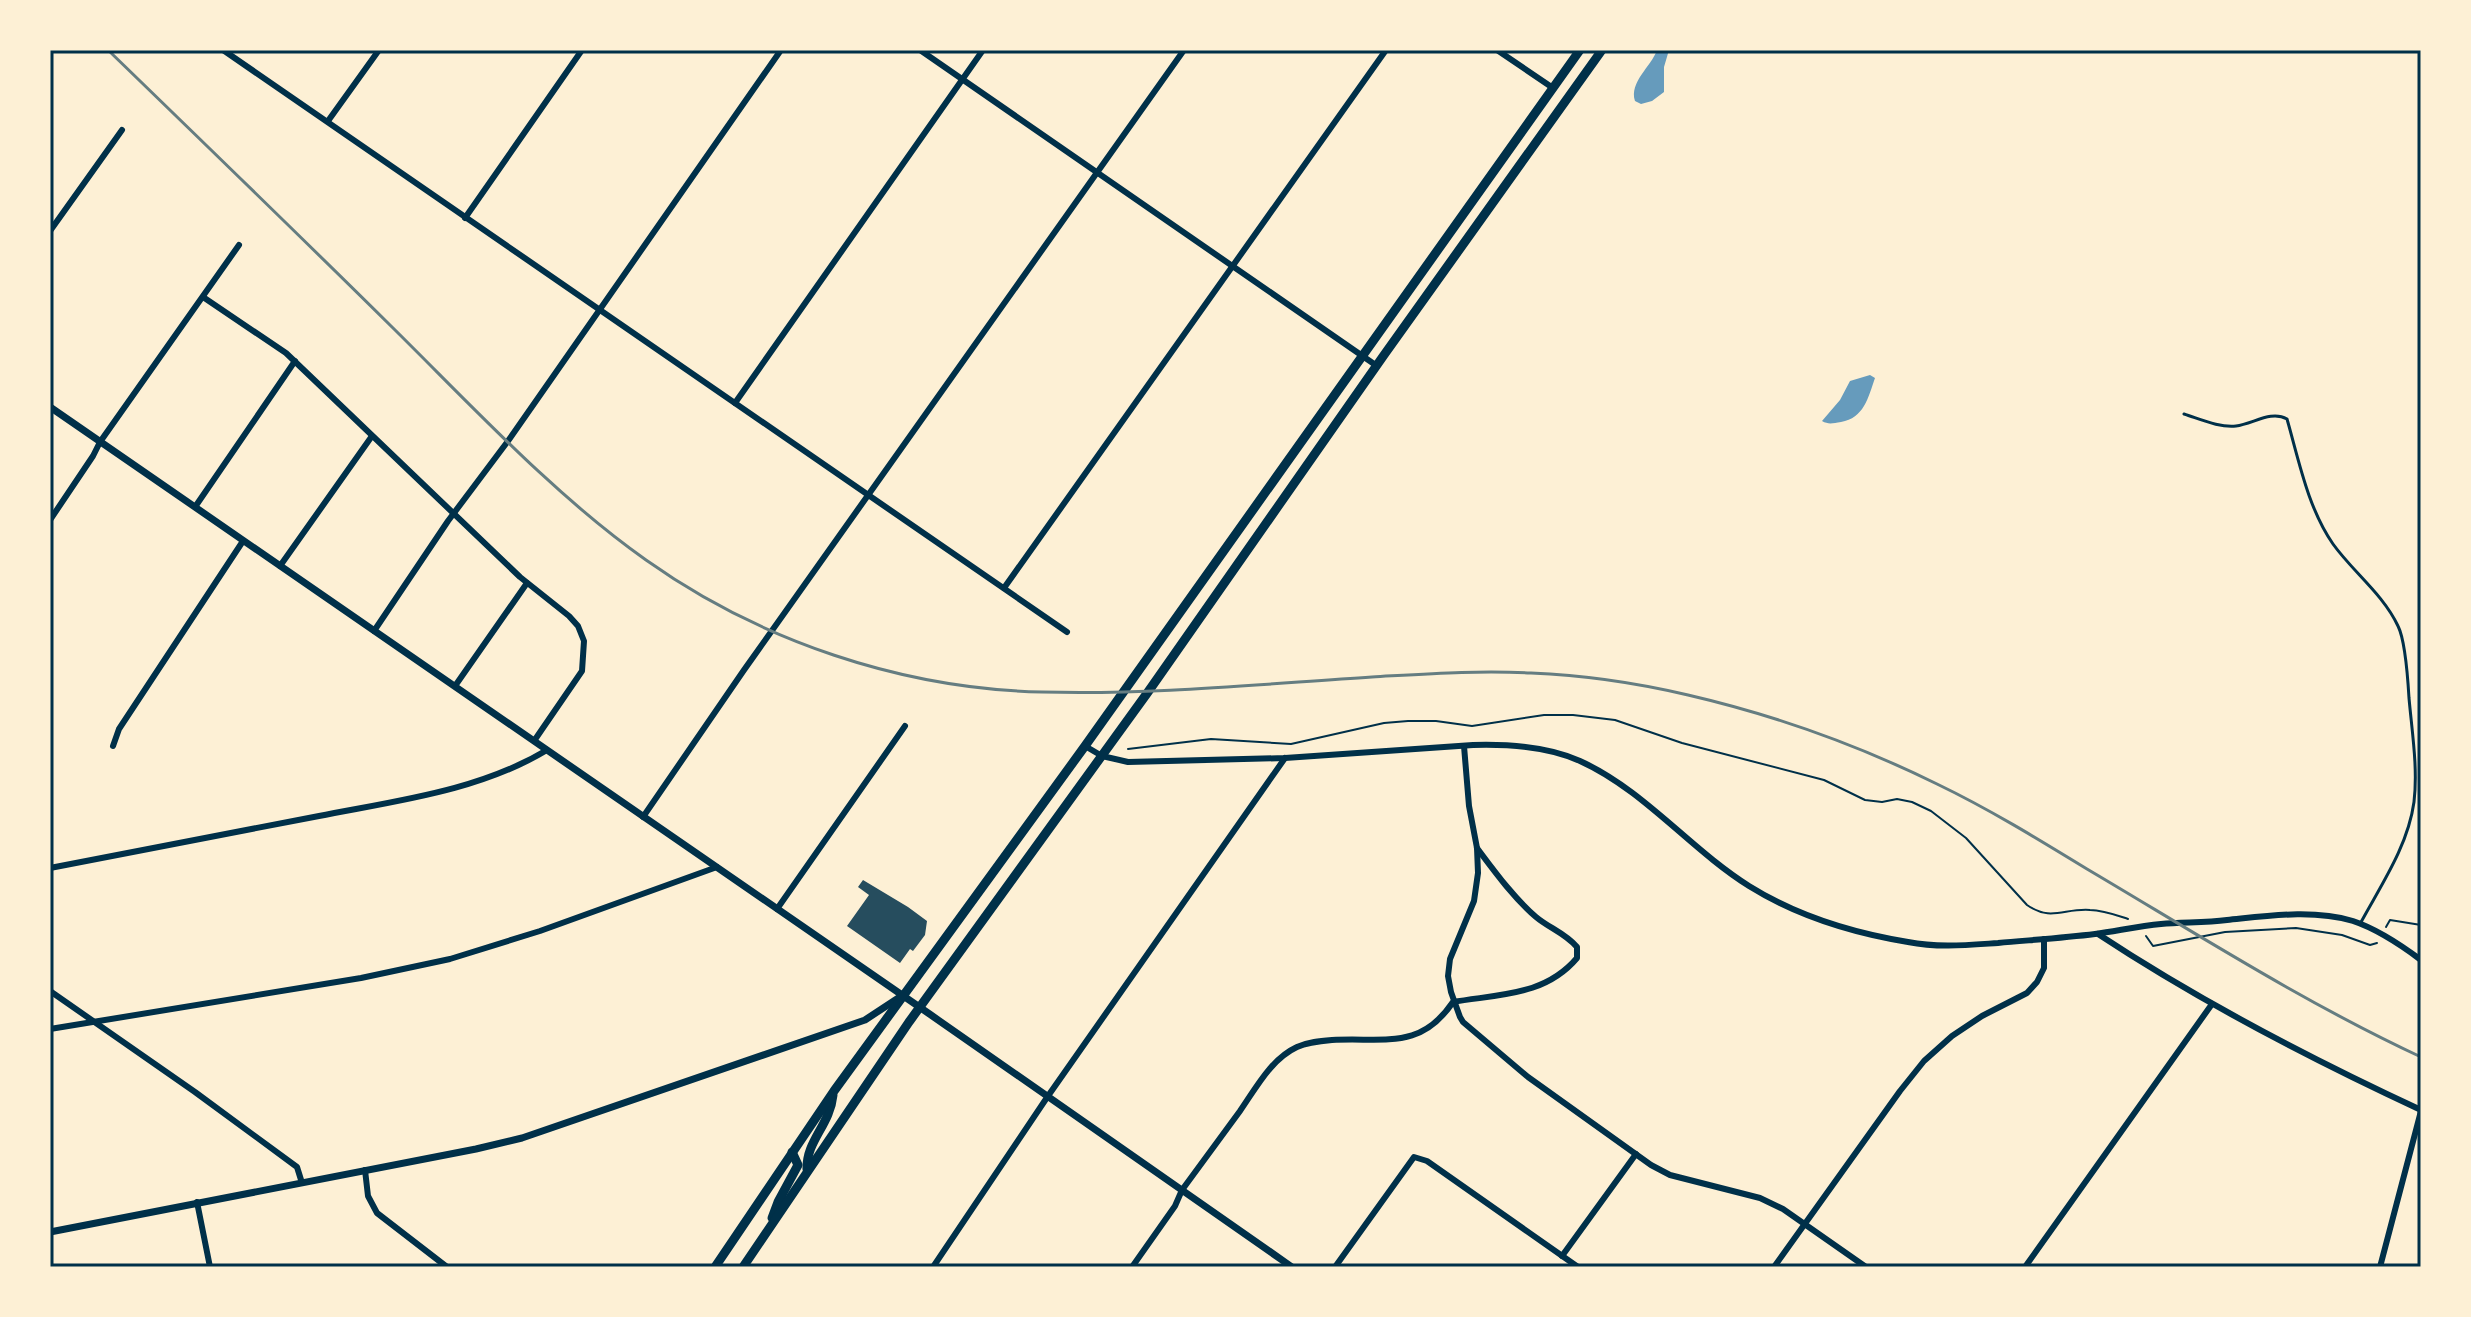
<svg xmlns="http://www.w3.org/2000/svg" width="2471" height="1317" font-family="'Asap Condensed',sans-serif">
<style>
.water{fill:#669bbc}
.building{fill:#264d5e}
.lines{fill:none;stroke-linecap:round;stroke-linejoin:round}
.path{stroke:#003049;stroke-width:2}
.service{stroke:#003049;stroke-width:3}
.minor{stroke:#003049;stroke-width:6}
.tertiary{stroke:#003049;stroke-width:7}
.primary{stroke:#003049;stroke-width:9}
.rail{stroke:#657d81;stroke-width:3}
.neatline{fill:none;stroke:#003049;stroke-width:3}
</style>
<rect width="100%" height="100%" fill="#fdf0d5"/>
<g class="water">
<path d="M1657,50H1669L1664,67V92L1652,101L1641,104L1635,101C1629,82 1651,67 1657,50Z"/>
<path d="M1870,375L1875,378C1868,398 1864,418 1841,422C1833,423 1829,425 1822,421L1840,400L1850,381Z"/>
</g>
<polygon class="building" points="863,880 908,907 927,921 925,935 913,951 910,949 900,963 847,926 869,895 858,887"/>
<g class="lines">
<g class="path">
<path d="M1128,749L1211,739L1291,744L1384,723L1408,721H1436L1472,726L1544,715H1573L1615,720L1682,743L1824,780L1865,800L1882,802L1897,799L1912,802L1931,811L1966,838L2027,905C2051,922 2064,908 2090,910C2103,910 2116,915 2128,919"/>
<polyline points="2386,927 2390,920 2421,925"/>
<polyline points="2146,936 2153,946 2225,932 2296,928 2342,935 2370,945 2377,943"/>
</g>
<path class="service" d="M2184,414C2200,419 2220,428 2236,426C2253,424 2271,410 2287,419C2299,461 2308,508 2333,544C2353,572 2383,594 2398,626C2405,640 2408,681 2409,698C2412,732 2418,768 2414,802C2408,846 2381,885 2360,924"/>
<g class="minor">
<polyline points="223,50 1067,632"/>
<polyline points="920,50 1377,366"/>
<polyline points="1497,50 1553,88"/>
<polyline points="328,121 379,50"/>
<polyline points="465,218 582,50"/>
<polyline points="50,231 122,130"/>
<polyline points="203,297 286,353 520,577 569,616 578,626 584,641 582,671 534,741"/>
<polyline points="735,403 983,50"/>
<polyline points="195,507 295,361"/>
<polyline points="50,520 93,456 100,442 239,245"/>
<polyline points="280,566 372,436"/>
<polyline points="1004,588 1386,50"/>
<polyline points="374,631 448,521 508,441 781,50"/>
<polyline points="455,686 527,583"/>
<polyline points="113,746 119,729 243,541"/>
<path d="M1085,746L1102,756L1128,762L1285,758L1473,745C1507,744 1547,746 1580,761C1644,790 1690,849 1749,886C1797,916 1853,933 1908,942C1938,948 1968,945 1998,943C2031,940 2063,938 2095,934C2117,931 2139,926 2161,924C2183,922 2205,923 2227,920C2267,916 2313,909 2353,921C2377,929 2401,945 2421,960"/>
<polyline points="1464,746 1469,806 1477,848 1478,873 1474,901 1450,959 1448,976 1451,992 1460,1017 1463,1022 1528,1077 1651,1165 1670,1175 1760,1198 1783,1209 1866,1267"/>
<polyline points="643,817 744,670 1184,50"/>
<path d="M50,868C140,850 230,833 319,816C395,801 479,791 547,750"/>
<polyline points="777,909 905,726"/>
<path d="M2098,934C2201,1002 2309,1058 2421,1110"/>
<polyline points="50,991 195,1092 297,1167 302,1183"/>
<polyline points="50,1029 361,978 450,959 540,931 717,867"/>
<polyline points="365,1170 368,1196 377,1213 447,1267"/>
<polyline points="197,1202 210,1267"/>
<polyline points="1562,1256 1636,1154"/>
<polyline points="933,1267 1048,1096 1285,758"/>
<path d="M1132,1267L1175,1206L1182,1190C1201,1164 1221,1137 1240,1111C1256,1088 1271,1059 1297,1047C1308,1042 1320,1041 1332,1040C1384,1037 1420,1051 1453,1002C1499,994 1545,996 1577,958V947C1565,933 1549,928 1536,917C1513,897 1495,872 1477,848"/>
<polyline points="1335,1267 1414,1157 1427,1161 1578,1267"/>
<polyline points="1774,1267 1900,1091 1924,1061 1952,1036 1982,1016 2027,993 2037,982 2044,968 2044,939"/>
<polyline points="2025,1267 2212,1004"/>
<polyline points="2380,1267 2421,1111"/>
</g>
<g class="tertiary">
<polyline points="50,407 931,1015 1292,1267"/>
<polyline points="50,1232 476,1149 522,1138 865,1020 900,997"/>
</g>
<g class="primary">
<path d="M807,1169C806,1141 830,1125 833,1095"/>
<polyline points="772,1218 778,1202 798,1165 792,1152"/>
<polyline points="715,1267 834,1091 1085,746 1580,50"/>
<polyline points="743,1267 909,1022 1148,692 1384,355 1602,50"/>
</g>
<path class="rail" d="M108,50C203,142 298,234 392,327C472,406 554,495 646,560C760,641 902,689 1042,692C1152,695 1262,684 1372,677C1425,674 1478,670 1531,673C1583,675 1637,683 1688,695C1774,715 1858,745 1937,784C1989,809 2038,839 2087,869C2197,934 2305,1003 2421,1057"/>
</g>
<rect width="2471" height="1317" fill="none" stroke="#fdf0d5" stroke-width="104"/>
<rect x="52" y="52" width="2367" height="1213" class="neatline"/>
</svg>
